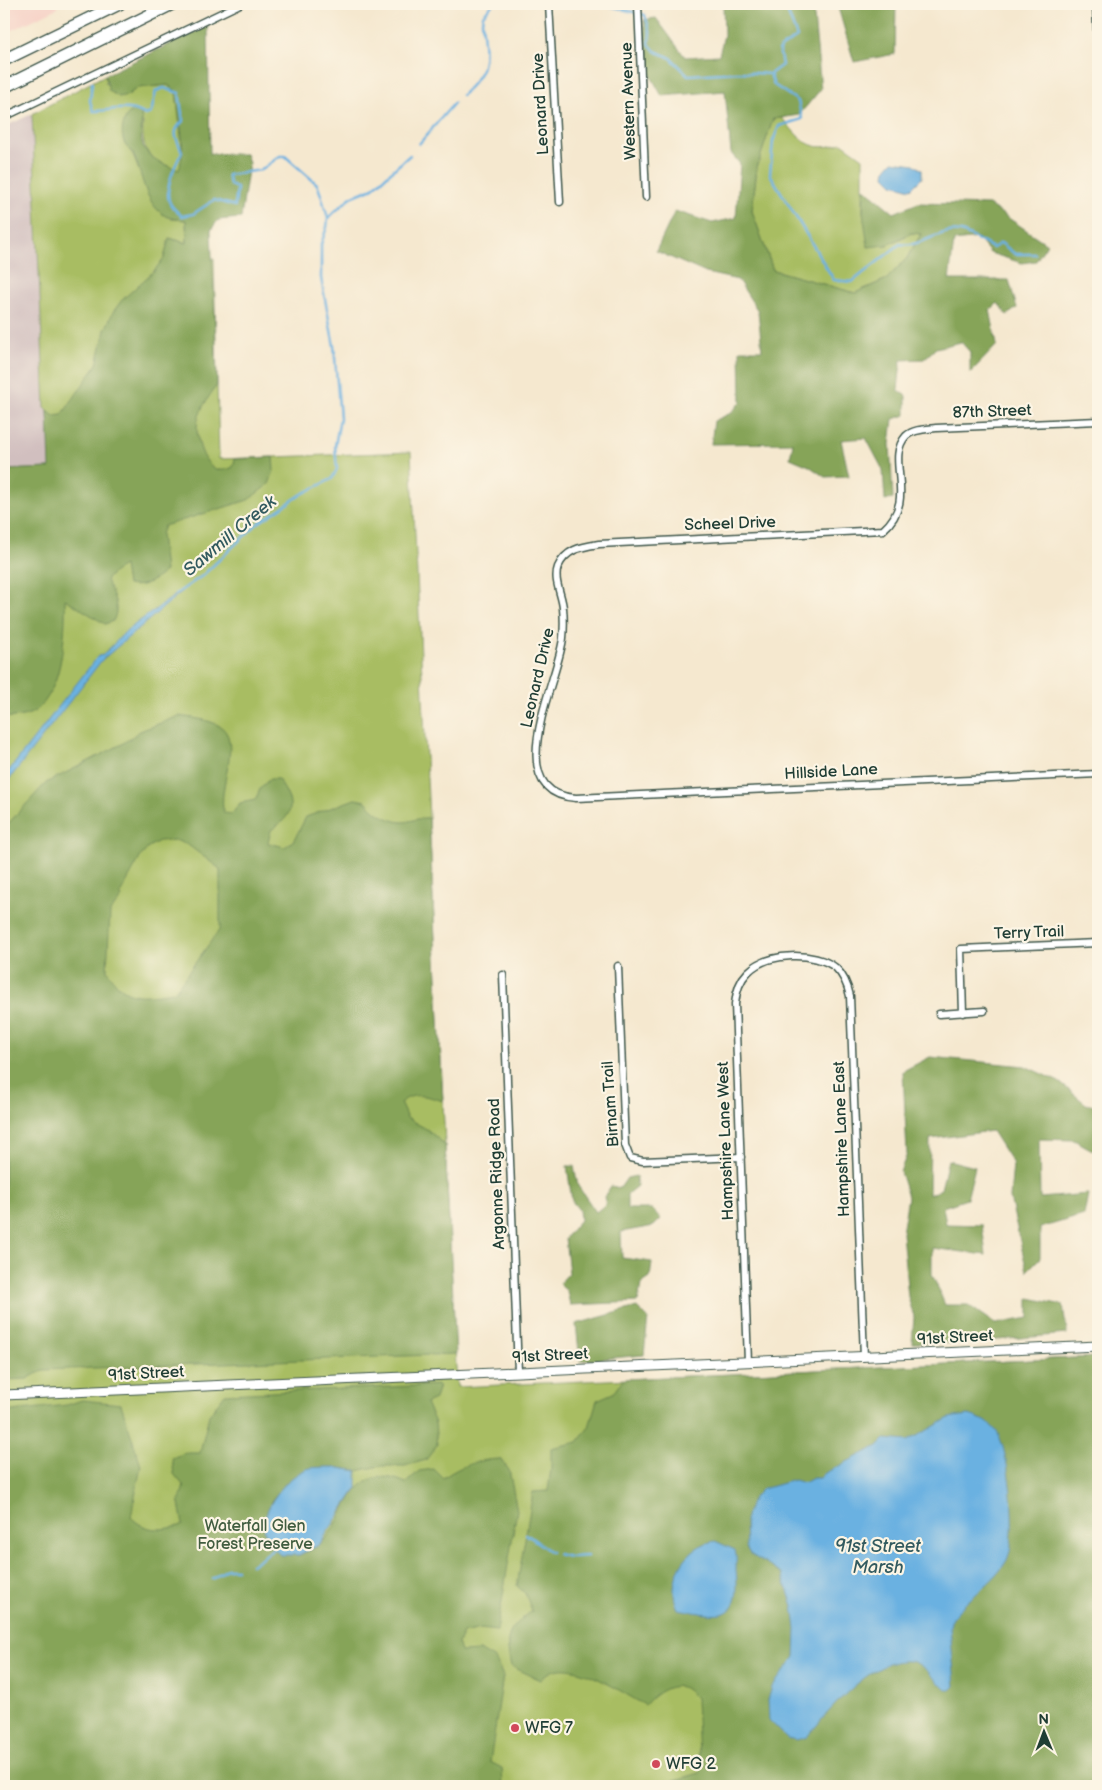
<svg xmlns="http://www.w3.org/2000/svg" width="1102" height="1790" font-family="'Balsamiq Sans',sans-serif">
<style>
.built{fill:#f6d1c6}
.industrial{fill:#d1bfbf}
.green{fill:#a8bd62;stroke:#647d4b}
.forest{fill:#86a458;stroke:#527046;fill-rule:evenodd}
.water{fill:#6bb1e1;stroke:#45778a}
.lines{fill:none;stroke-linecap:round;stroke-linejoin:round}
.stream{stroke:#6bb1e1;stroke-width:2.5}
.minor-casing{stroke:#3f574b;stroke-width:9}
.secondary-casing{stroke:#3f574b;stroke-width:11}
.motorway-casing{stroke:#3f574b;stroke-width:14}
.minor{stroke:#fff;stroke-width:6}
.secondary{stroke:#fff;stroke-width:9}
.motorway{stroke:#fff;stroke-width:11}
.poi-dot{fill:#d1495b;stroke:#fcf5e5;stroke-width:2}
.labels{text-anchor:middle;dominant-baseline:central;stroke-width:4.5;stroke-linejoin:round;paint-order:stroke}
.street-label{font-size:16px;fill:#1f3d34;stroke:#fcf5e5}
.park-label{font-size:16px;fill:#415d40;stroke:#fcf5e5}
.poi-label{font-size:16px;fill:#1f3d34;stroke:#fcf5e5;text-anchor:start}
.water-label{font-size:18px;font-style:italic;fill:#325a5f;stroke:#fcf5e5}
</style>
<rect width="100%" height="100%" fill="#fcf5e5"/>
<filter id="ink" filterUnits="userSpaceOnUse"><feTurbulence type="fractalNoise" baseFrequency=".02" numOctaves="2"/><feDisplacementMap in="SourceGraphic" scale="10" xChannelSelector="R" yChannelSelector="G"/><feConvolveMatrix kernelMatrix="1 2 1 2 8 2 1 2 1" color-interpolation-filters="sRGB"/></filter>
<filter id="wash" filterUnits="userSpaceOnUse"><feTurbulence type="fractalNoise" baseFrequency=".0096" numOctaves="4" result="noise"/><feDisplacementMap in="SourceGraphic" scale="20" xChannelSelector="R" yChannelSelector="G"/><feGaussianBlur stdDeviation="1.12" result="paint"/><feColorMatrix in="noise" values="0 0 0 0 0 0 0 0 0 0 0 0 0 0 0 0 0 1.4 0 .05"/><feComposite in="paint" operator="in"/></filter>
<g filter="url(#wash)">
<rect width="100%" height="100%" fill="#f5e8cf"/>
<polygon class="built" points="4,4 57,4 58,8 4,34"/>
<polygon class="industrial" points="32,114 51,468 4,470 4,127"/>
<g class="green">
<path d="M105,75L106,84L128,95L137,88L168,85L176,91L183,156L179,171C151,158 141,157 143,122L124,143L132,153L149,195L171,219L186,220L187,243L169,238L166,254L162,261L214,259L219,459L411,452L457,1387L1098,1357V1786H4V470L51,468L48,411L45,408L32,114Z"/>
<path d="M782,118C801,140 810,154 842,143L863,158V212L887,245L912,233L921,234L907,258L887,279L855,293L773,270L752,211L757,167L773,119Z"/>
</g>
<g class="forest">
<polygon points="723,4 827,4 813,6 821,89 799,115 773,119 757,167 752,211 773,270 855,293 887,279 907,258 921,234 911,233 887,245 868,247 863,212 864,188 894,213 918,203 989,205 1047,244 1036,261 1022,263 990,253 978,238 954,241 949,280 1009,280 1017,308 1007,315 998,303 990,310 997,345 970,373 970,352 961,342 936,348 924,359 901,360 898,390 906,396 906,415 893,419 890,444 893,498 885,500 883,470 866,438 841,440 849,476 825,477 809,466 790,458 793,443 711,444 714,421 731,413 741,402 740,350 762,350 758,311 738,280 706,273 656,251 675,211 712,223 736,218 740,164 731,153 725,91 662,96 647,69 644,20 656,18 685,57 719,55 724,35"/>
<polygon points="837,4 896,4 895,54 854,62"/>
<path d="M208,26L210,154H246L249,163L241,218L218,220L211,230L217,385C209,396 197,413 197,427C197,446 208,481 233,467L235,459L273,457L274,471L269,484L248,500L164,526L161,534L165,571C153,582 143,588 127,585L124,566L114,572L106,580C112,594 121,606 113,621L105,624L65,599C66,630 63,703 27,715C20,717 11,717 4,718V470L50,468L48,411L54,416L62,415L97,364L105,330L113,312L122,300L154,271L164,258L169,238L187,243L186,220C177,219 168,219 161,213C144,200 142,172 133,154C131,150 125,147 124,142C120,131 123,118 132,110L141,113C143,123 140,133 142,142C146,159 165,165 179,170C187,144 178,117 176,91L168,85L137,88L128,95L119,97L109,91L105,75Z"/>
<path d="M179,716C191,718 207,719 218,725C245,739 216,787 224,813L232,814L240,803L255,800L261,787L270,779H278C293,803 298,812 271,830L268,843L285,847L294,840L306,817L355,799L366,801C374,812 388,821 402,822C411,822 419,817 429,818L443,1101C427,1096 414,1091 400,1103L407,1118L428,1130L445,1145L456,1354L43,1370L27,1379L4,1380V828L46,783L122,744L140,731ZM175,840L188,845L220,869V929L174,992C142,996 125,1002 107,970L110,912L122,897L120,894L141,856L150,846L159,841Z"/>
<polygon points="930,1057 1025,1066 1059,1082 1086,1104 1098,1107 1098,1153 1074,1140 1039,1139 1040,1198 1088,1194 1084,1215 1040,1228 1040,1258 1027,1271 1010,1198 1013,1164 992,1131 930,1139 929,1195 941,1189 948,1160 975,1167 967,1199 943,1207 946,1224 982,1225 986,1255 932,1248 932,1274 945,1305 968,1305 995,1324 1029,1318 1029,1298 1063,1305 1067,1334 962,1343 912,1343 914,1317 908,1297 902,1233 908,1197 900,1172 907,1154 903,1071"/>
<polygon points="567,1166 574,1166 578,1186 596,1212 606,1204 604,1197 611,1186 620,1188 627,1178 636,1176 637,1186 627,1194 627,1209 652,1209 661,1219 654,1226 621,1232 622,1258 652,1262 650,1278 641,1284 638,1302 570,1305 567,1291 559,1284 569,1273 565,1238 580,1220 579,1210 572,1201"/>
<polygon points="637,1307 648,1318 644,1355 580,1361 576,1324"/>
<path d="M1098,1357V1786H654L700,1773L696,1699C693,1696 688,1690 684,1688C670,1682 653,1695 645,1705C622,1693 577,1660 552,1671C548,1673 543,1677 540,1680L511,1666C504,1636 507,1630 532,1611L525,1593L517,1586L533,1492L548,1491L551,1469V1448L578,1442L589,1427L597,1400L613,1393L624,1379Z"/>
<path d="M439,1385L435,1399L426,1403L435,1423L437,1445L426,1460L405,1466H380L357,1471L334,1467L288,1481L271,1501L264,1525L269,1543L299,1555C305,1552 314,1549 320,1544C350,1518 350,1458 406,1483L419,1471L434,1469L443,1478C462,1465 477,1460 500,1459L509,1470L517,1510L497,1631L480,1629L463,1633L458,1643L461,1652L481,1651L495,1659L503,1676L490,1762L502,1768L503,1786H4V1412L67,1405L82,1400L121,1404L141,1466L131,1517C146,1533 164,1530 183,1525L179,1503L184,1486L174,1474L172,1458L185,1453H200L209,1415L225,1394Z"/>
</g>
<g class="water">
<polygon points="893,161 914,164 922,170 922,178 911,189 893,184 885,176 886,169"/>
<polygon points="192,583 102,660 4,786 4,777 98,656 103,655 127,630"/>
<path d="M968,1415C978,1417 991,1423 997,1432C1010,1453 1018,1538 1007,1560C994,1584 968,1597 952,1618L950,1626L955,1686L951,1690H946C937,1682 925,1666 914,1662C876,1652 829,1711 807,1737L796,1740L787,1738L769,1720L768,1700L772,1687L795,1657L796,1629L793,1606L782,1574L750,1554L746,1547L745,1520L752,1499L762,1489L794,1480L804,1483L813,1478H820L825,1473L878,1446L885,1439L908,1441L949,1418Z"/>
<path d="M334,1467L357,1471V1488L319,1545L299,1555H280C273,1547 264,1538 264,1526C264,1504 290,1473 310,1468C318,1467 326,1467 334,1467Z"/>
<path d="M715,1541L735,1550C737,1557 736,1563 736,1570C742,1624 720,1617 678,1609C665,1582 685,1545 715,1541Z"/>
</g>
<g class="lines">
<g class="stream">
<polyline points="603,4 645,15 650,31 649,44 655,51 671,58 688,75 739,72 770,74 782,65 779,49 797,37 788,13 795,4"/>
<path d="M770,74L774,85L798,101L802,119L779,126L773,141L770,174L834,280L852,282L900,244C922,248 939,228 961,232C971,235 983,243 993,248L1001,243L1015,254H1035"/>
<path d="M92,83L90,101L93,111C111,111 131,104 145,115L151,113L156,91L164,88L179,93L183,121C170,133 177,138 182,152C175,165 165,186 169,201C171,207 177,212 182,216L193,214L214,200L235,206L237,188L230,185L228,175L261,170L280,156H285L317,184L321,195L328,218L327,227L321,244V278L334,346L340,418L335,446L337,469L332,479L302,494L257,524L202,576L176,594"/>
<path d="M462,95C491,67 485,58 482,21L483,15L493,4"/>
<polyline points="419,144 454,103"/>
<polyline points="328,218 351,197 373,188 410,155"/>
<polyline points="526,1534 551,1552"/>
<polyline points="557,1554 570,1557 588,1556"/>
<polyline points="251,1565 274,1549"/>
<polyline points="212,1579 227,1569 237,1569"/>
</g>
</g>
</g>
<g filter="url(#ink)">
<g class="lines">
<g class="minor-casing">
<g id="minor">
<polyline points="549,4 560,202"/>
<polyline points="638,4 646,197"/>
<polyline points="1096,4 1098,53"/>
<polyline points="4,117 240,4"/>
<path d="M1098,421L936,428C927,429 913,429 906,436C884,460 919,499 883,530L599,544C581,547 566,549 558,567C553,580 562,595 563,608C564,618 564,628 563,638C559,679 498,793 576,798L1098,774"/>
<polyline points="618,966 625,1145 630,1158 643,1161 741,1157"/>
<polyline points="503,975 518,1372"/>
<polyline points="963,1013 961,949 1098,943"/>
<polyline points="939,1014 984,1011"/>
<path d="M748,1362L735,1004C736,993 740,980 748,972C768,952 815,951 836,968C843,975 848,987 850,996L864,1357"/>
</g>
</g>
<g class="secondary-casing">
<polyline id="secondary" points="4,1395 1098,1346"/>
</g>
<g class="motorway-casing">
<g id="motorway">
<polyline points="4,60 119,4"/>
<polyline points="4,87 172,4"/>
</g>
</g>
<use href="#minor" class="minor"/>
<use href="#secondary" class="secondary"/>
<use href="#motorway" class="motorway"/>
</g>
</g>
<g class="poi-dot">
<circle cx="515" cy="1728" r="5"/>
<circle cx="656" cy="1764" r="5"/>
</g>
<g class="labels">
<g class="street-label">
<text transform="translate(629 101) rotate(-92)">Western Avenue</text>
<text transform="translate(541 104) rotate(-93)">Leonard Drive</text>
<text transform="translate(992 412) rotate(-2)">87th Street</text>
<text transform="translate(730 524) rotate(-2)">Scheel Drive</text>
<text transform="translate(538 678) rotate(-77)">Leonard Drive</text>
<text transform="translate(831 772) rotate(-3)">Hillside Lane</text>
<text transform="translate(1029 933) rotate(-2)">Terry Trail</text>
<text transform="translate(611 1104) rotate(-94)">Birnam Trail</text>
<text transform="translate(842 1139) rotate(-92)">Hampshire Lane East</text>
<text transform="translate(726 1141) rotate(-92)">Hampshire Lane West</text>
<text transform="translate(497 1174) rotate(-92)">Argonne Ridge Road</text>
<text transform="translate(955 1338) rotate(-3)">91st Street</text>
<text transform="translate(550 1356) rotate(-3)">91st Street</text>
<text transform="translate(146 1374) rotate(-3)">91st Street</text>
</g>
<g class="park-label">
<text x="255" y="1526">Waterfall Glen<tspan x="255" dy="18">Forest Preserve</tspan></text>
</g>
<g class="poi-label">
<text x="525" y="1728">WFG 7</text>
<text x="666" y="1764">WFG 2</text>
</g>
<g class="water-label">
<text transform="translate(230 536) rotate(-40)">Sawmill Creek</text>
<text x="878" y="1546">91st Street<tspan x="878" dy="21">Marsh</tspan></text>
</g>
</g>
<rect width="1102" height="1790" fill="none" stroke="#fcf5e5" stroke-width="20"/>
<g transform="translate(1044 1732) rotate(359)" stroke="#fcf5e5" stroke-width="4" paint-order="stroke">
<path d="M0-4L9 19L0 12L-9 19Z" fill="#1f3d34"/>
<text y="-8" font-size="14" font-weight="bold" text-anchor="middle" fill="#1f3d34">N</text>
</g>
</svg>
